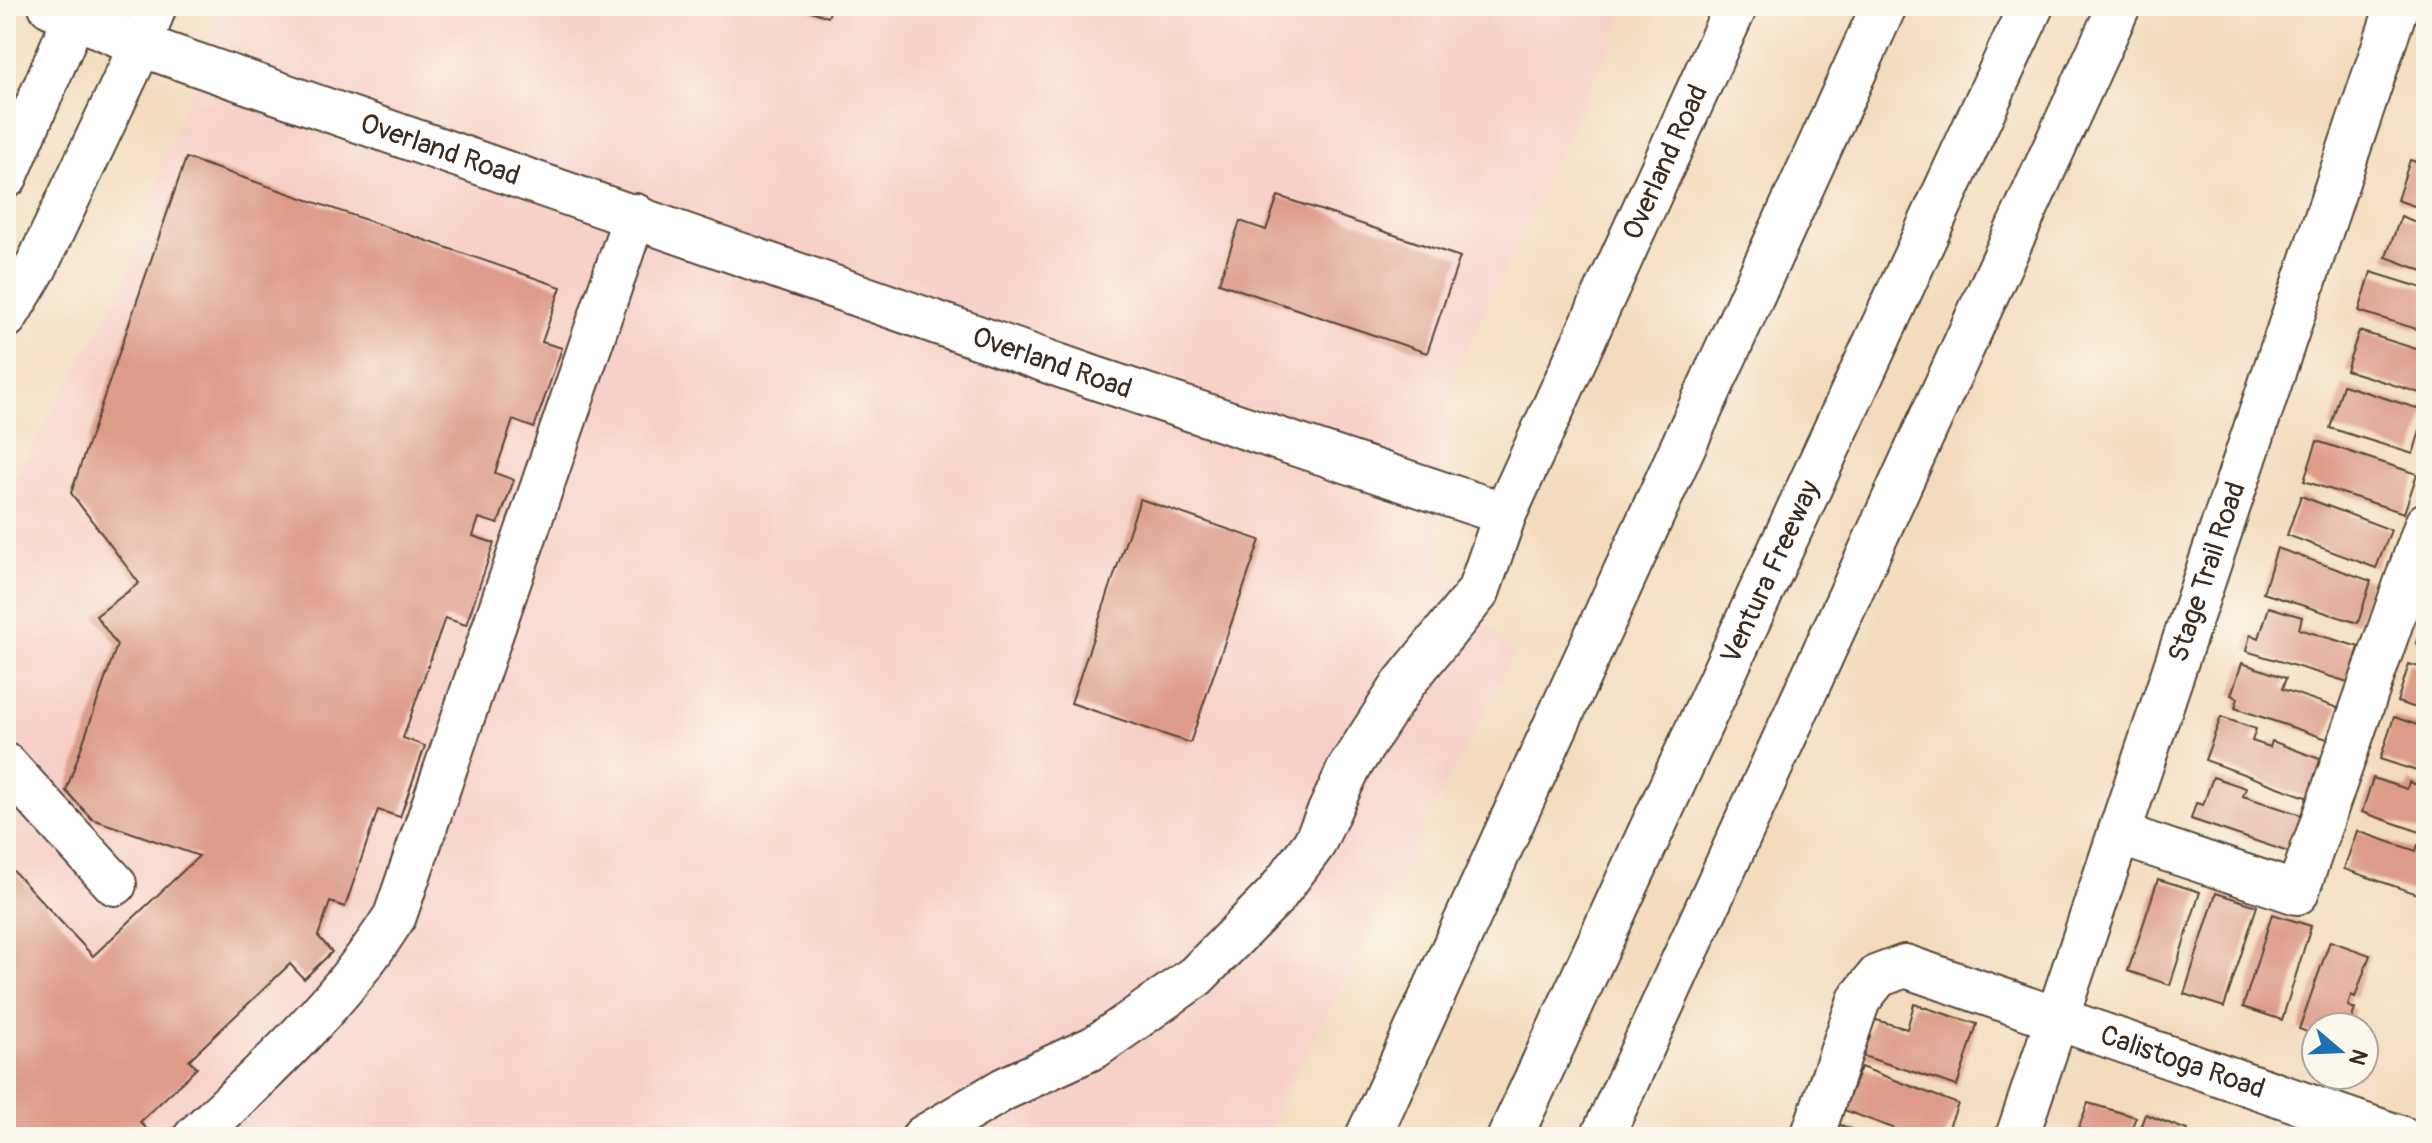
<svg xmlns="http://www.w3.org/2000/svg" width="2432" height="1143" font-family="Pangolin,sans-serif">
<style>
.built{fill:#f7d1c9}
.building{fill:#dd9c89}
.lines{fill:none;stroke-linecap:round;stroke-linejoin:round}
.minor-casing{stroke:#574536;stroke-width:46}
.highway-casing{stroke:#574536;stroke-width:48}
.minor{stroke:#fff;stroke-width:42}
.highway{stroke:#fff;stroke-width:44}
.labels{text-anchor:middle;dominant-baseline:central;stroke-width:6;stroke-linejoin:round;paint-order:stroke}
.street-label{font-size:28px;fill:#3b2a1e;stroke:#fbf7ec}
</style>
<rect width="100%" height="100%" fill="#fbf7ec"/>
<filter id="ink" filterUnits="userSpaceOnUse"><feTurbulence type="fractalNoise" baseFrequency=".0125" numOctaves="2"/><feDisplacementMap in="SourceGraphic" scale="16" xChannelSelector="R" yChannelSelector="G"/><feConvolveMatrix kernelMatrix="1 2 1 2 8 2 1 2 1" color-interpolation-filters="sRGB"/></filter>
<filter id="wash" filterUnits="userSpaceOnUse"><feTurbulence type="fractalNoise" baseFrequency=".006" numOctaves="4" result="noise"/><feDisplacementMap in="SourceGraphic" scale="32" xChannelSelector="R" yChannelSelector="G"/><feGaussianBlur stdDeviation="1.8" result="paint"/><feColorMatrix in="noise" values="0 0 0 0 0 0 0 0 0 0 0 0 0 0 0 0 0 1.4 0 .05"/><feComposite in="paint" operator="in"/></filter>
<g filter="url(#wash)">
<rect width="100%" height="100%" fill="#f3dcbd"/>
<polygon class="built" points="227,6 1629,6 1447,389 1434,566 1514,654 1263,1137 6,1137 6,487 18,473 123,287 172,136"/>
<g id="blocks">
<g class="building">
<polygon points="797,6 832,6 828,17"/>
<polygon points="186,158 561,287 542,342 562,348 534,428 513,420 495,473 514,480 498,524 479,518 473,536 494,543 466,625 445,618 403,738 425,746 400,817 378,810 345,907 330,902 318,936 332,952 304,979 290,964 189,1060 197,1068 140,1122 154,1137 6,1137 6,863 93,956 199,856 92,819 66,791 117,645 96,616 139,583 71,493"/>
<polygon points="2410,160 2426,165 2426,210 2397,200"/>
<polygon points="1278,196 1460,257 1427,353 1219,283 1240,221 1266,230"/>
<polygon points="2401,216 2426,226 2426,272 2386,257"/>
<polygon points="2371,272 2426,289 2426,332 2359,311"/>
<polygon points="2359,331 2426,352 2426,395 2346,370"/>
<polygon points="2343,385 2426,411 2413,454 2330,428"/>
<polygon points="2317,441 2417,474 2404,513 2304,481"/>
<polygon points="2301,496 2391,530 2376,568 2287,535"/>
<polygon points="1140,499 1260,540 1190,743 1071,703"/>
<polygon points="2277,548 2371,581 2358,623 2263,593"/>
<polygon points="2269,607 2302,617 2299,629 2359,647 2348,682 2246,651 2250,635 2259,638"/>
<polygon points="2425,614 2426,614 2426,647 2416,643"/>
<polygon points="2242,663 2286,678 2282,689 2338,708 2327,739 2235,708 2238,698 2231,695"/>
<polygon points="2409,664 2426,669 2426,711 2397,702"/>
<polygon points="2221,717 2256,729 2252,741 2270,747 2272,741 2325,761 2311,799 2205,760"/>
<polygon points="2394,717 2426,728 2426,774 2380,759"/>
<polygon points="2213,777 2246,788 2243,796 2307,817 2294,854 2191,819 2196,803 2203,805"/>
<polygon points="2373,778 2407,789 2409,782 2426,788 2426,834 2362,812"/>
<polygon points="2357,831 2416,851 2418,845 2426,848 2426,897 2344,869"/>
<polygon points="2158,879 2200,892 2170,985 2128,971"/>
<polygon points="2216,893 2257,906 2224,1007 2184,994"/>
<polygon points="2272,914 2311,926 2282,1020 2243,1007"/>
<polygon points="2330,941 2370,955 2355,997 2351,995 2348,1006 2355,1009 2349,1027 2316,1027 2316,1035 2299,1029"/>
<polygon points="1914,1004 1977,1024 1957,1086 1860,1055 1873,1019 1907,1029"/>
<polygon points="1861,1067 1958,1104 1945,1137 1917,1137 1844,1110"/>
<polygon points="2088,1103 2136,1117 2128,1137 2075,1137"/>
<polygon points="2145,1114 2187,1130 2185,1137 2137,1137"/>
<polygon points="1838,1124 1871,1137 1833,1137"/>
</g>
</g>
</g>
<g filter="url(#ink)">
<use href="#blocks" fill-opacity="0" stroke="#574536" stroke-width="2"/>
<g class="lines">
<g class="minor-casing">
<g id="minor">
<path id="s1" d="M50,6L141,45L1095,378L1505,514L1736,6"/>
<polyline points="6,177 79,6"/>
<polyline points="6,317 36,267 141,45 155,6"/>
<polyline points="6,765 115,884"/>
<polyline points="2119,834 2297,893 2426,524"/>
<path d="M195,1137C269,1068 341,1002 395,916L635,215"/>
<polyline points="923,1137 1004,1089 1095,1047 1138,1017 1196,976 1276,895 1314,844 1349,768 1404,683 1478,592 1505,514"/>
<polyline points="1602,1137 2119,6"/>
<path id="s2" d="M1812,1137L1859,1000L1878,976L1905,966L2400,1137"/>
<path id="s3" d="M2017,1137L2397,6"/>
</g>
</g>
<g class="highway-casing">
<g id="highway">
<polyline points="1368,1137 1884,6"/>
<path id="s4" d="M1510,1137L2031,6"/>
</g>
</g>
<use href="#minor" class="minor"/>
<use href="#highway" class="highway"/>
</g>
</g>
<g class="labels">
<g class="street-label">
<text stroke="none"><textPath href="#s1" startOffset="416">Overland Road</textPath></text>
<text stroke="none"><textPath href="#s1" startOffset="1928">Overland Road</textPath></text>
<text stroke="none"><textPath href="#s1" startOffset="1064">Overland Road</textPath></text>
<text stroke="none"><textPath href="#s3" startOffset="596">Stage Trail Road</textPath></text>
<text stroke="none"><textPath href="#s4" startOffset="622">Ventura Freeway</textPath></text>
<text stroke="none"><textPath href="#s2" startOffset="498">Calistoga Road</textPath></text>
</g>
</g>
<rect width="2432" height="1143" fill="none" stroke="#fbf7ec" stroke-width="32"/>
<g transform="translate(2340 1051) rotate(109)"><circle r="38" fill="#fbf7ec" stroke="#aea59a" stroke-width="2"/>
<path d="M0-6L14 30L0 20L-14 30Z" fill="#1f6fb2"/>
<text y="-12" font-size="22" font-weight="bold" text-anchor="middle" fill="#3b2a1e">N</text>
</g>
</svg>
